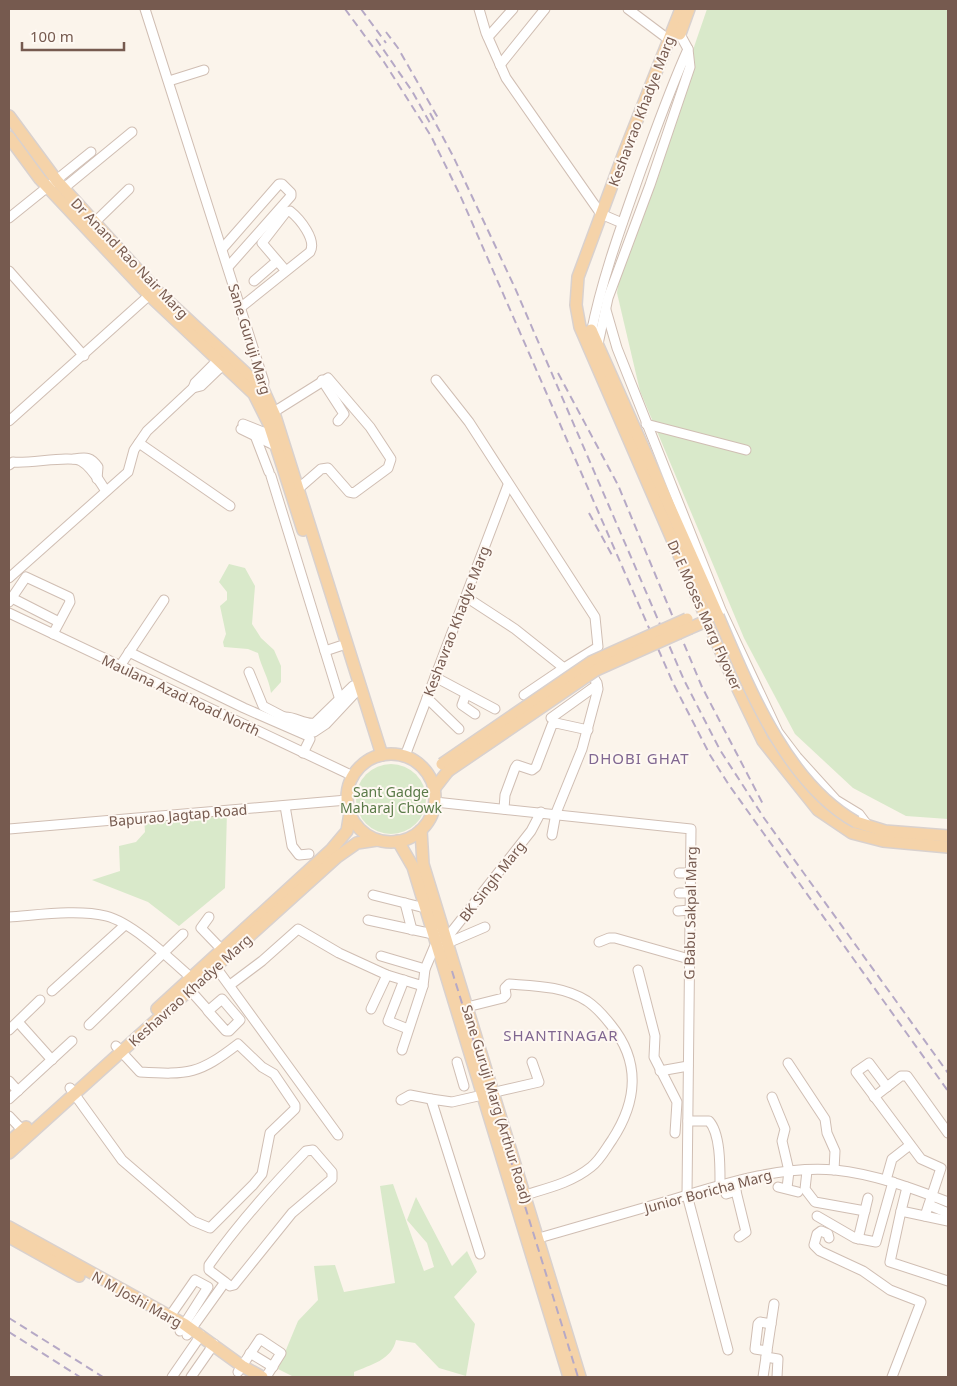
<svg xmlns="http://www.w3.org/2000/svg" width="957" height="1386" font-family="'Noto Sans',sans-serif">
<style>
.green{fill:#d9e9ca}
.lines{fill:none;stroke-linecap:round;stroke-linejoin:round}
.minor-casing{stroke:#d0beb3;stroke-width:11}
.major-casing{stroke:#d9d1ce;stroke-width:14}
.minor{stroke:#fff;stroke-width:9}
.major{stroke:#f5d3a9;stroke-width:11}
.rail{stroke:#b6a9c6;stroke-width:2;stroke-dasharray:8 5;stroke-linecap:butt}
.major-bridge-casing{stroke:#d9d1ce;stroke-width:14;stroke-linecap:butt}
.major-bridge{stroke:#f5d3a9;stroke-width:11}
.labels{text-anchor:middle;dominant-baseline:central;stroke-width:4;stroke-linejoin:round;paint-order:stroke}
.street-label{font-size:14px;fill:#765a4f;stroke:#fef8f2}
.park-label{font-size:14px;fill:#5a7a48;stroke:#fef8f2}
.neighbourhood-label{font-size:15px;letter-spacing:1px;fill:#806791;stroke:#fef8f2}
</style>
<rect width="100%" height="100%" fill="#fbf4eb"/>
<g class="green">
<polygon points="707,9 948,9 948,819 906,816 853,788 795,734 744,638 640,391 617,293 622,257"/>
<path d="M229,564L245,568L255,586L252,624L261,638L274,650L281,666V682L271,693C269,678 261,667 258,653L248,649L224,647L223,642L226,634L220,606L227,600V592L219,582Z"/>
<circle cx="391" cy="799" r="35"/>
<polygon points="227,811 225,888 179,926 148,902 92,880 120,871 119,846 136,842 145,832 144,818"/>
<path d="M393,1184L424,1271L434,1267L427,1243L407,1220L416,1197L452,1266L467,1251L477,1272L454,1297L475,1324L466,1376L439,1368L415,1343L396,1340C392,1360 370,1365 354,1372V1377H294L278,1369L298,1321L318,1300L314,1266L335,1265L344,1292L395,1283L380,1186Z"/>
</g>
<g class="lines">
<g class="minor-casing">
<g id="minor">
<polyline points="145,9 264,382 263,389 260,391"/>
<polyline points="479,9 486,33 506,78 601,214 622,223"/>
<polyline points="628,9 668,39"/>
<polyline points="488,37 513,9"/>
<polyline points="500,65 545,9"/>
<polyline points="169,81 204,70"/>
<polyline points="64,188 132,132"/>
<polyline points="9,218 91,152"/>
<polyline points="95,222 129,189"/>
<polyline points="222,249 279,184 282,184 291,193 291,196 228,267"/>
<polyline points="9,271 84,356"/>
<polyline points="254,281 277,261"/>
<path d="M240,308L310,252C317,240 300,219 290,211L286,212L262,243L286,271"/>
<polyline points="606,310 617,348 721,610 778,732 797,757 836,800 859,814 868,826"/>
<path d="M591,334C602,278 622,224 641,170C656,129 670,89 688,49"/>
<polyline points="598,344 608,298 650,185 690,67 688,49 677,29"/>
<polyline points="322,380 344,414 338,421"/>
<polyline points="436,380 469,422 595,617 598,647 564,668"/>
<polyline points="193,388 201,386 227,361"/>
<polyline points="269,415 328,378 370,427 391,459 388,468 354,493 349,492 328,468 321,469 298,489"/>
<polyline points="9,421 154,291"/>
<polyline points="243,424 273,436"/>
<polyline points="646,424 746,450"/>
<polyline points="241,429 276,446"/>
<polyline points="256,438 269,472"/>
<polyline points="139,443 230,506"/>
<path d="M74,459C87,457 91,457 98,467L97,479"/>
<path d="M9,465L13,462C30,464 70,455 81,461C92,467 99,481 106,491"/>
<polyline points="271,476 340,700"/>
<polyline points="9,578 128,472 134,450 147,431 193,388 195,383 218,360"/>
<polyline points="466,597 515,629 564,668 524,695"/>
<polyline points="12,598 59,622"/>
<polyline points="9,602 26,577 69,597 70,602 53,634"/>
<polyline points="9,613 353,776"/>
<polyline points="325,651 340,646"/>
<polyline points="129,652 244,708 308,736 310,739 303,753"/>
<polyline points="120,666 164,600"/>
<polyline points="249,672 263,706 284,717"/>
<polyline points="435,677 495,709"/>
<path d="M353,686L315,723C304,725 295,716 284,717L287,721L305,731L314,732L326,724L355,693"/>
<polyline points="466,694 462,705 475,714"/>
<polyline points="427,698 459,729"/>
<polyline points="551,718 597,685"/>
<polyline points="405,756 508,485"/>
<polyline points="435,802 691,829 687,1195 728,1350"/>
<polyline points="285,806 292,846 299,855 309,854"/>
<polyline points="504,809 505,795 515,768 517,765 532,770 536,767 552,725 556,723 588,730"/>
<polyline points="9,829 347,800"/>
<polyline points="552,835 556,813 582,749 598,689 597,683 588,669"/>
<polyline points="679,873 690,873"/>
<polyline points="679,893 690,893"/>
<polyline points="373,895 425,908"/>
<polyline points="405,903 412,930"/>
<polyline points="678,911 690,910"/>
<path d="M9,917C38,915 78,909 106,916C134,923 173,962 196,982"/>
<polyline points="209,917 201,928 225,953"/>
<polyline points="368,920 433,934 439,932"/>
<polyline points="599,942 609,938 615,938 689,959"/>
<polyline points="443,945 485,927"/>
<polyline points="381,956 425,969"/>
<polyline points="212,962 338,1135"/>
<polyline points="638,970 655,1036 654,1057 677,1102 675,1133"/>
<polyline points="404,980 388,1021 408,1029"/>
<polyline points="230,985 262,961 298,929 339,953 387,975 423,986 425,969 436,943 446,939 531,831 541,812"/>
<polyline points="190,990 206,1008 208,1011 226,1031 229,1031 240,1020 222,999 208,1011"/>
<polyline points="52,991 125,925"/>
<path d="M467,1007L503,998L506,995L505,988L509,984C536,986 563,986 587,1001C596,1007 604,1016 611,1025C641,1062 637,1102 612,1140C605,1150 600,1160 591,1167C571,1183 548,1188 525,1195"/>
<polyline points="371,1009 387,975"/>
<polyline points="18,1022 52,1060"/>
<polyline points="89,1025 183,934"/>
<polyline points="9,1030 40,1000"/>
<polyline points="402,1050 423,986"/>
<polyline points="457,1062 464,1086"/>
<polyline points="788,1063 825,1119 827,1133 835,1151 834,1170"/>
<polyline points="660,1071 688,1066"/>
<polyline points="9,1081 18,1091"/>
<polyline points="887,1087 869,1063 856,1072 921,1159 941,1168 925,1216"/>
<path d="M70,1088L122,1160L193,1221L210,1228L253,1185L262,1174L270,1133L295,1109V1105L274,1074L262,1067L238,1044C199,1074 189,1075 140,1072L116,1046"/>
<polyline points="772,1097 785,1129 782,1141 789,1171 787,1188"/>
<polyline points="874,1097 901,1076 907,1076 948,1133"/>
<polyline points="9,1099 72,1041"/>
<polyline points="401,1100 410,1095 431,1099"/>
<polyline points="9,1116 26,1134"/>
<path d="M688,1121H709C721,1134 720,1169 720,1187"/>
<polyline points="807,1171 805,1189 815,1202 865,1211"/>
<polyline points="886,1180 892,1159 910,1145"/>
<polyline points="734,1183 746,1232 739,1237"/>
<polyline points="778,1187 798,1192"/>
<polyline points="726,1194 736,1191"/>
<polyline points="929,1205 948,1213"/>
<polyline points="901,1211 907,1187"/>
<polyline points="817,1216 855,1238 876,1242 893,1182"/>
<polyline points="948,1221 901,1211 890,1262 948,1281"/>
<polyline points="829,1238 828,1234 821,1231 817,1234 814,1245 820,1251 863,1271 890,1290 921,1302 892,1377"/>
<polyline points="858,1239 868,1198"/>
<path d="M532,1240C576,1227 620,1215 664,1202C718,1186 778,1165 835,1170C874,1174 912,1188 948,1202"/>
<polyline points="480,1254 431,1099 452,1102 539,1082 532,1062"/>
<polyline points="170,1316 195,1280 208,1287 180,1331"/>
<path d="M187,1335L225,1282L230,1286L234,1285L292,1213L332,1179V1172L313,1150L306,1151C271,1187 238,1224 209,1265V1270L225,1282"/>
<polyline points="767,1351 755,1349 758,1324 760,1322 771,1324"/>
<polyline points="250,1353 273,1367"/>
<polyline points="766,1357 778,1359 777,1377"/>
<polyline points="238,1372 260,1339 281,1353 266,1377"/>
<polyline points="172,1377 201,1335"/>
<polyline points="191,1377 214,1344"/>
<polyline points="763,1377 774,1304"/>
</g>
</g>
<g class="major-casing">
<g id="major">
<polyline points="681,9 624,153 578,277 576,305 580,327 728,668 763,741 818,810 852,833 883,841 948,847"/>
<polyline points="680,34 689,9"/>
<polyline points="9,116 57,181 157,291 263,389 275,416 382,755"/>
<polyline points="9,137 40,179 149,295 254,394 269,424 303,530"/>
<polyline points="591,330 718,616 690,628"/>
<circle cx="391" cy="798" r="44"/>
<polyline points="434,789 448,771"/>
<polyline points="856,822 885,831 948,836"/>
<polyline points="421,830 423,864 580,1377"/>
<polyline points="398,841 413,867 569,1377"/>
<polyline points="157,1009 331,850 347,831 350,813"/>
<polyline points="9,1142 26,1127"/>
<polyline points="9,1153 337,857 357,843 377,840"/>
<polyline points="9,1227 184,1324 242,1366 262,1377"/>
<polyline points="9,1237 79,1276"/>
</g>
</g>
<use href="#minor" class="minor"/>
<use href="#major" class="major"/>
<g class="rail">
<polyline points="345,9 384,62 431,136 460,195 673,683 710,755 729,785 948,1091"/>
<polyline points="361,9 386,43"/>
<polyline points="386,32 398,48 438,118"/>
<polyline points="376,39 412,91 430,123"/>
<polyline points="430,113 453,156 515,288 684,680 720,750 764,818 948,1073"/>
<polyline points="558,373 618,485 702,687 764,806"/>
<polyline points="589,513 613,557"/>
<polyline points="452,971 578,1377"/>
<polyline points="9,1318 103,1377"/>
<polyline points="9,1332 80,1377"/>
</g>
<g class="major-bridge-casing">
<g id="major-bridge">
<path d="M718,616C748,686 786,783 856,822"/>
<polyline points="442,764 591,662 687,619"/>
<polyline points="448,771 596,670 690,628"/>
</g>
</g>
<use href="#major-bridge" class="major-bridge"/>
</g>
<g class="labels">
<g class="street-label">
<text transform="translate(641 111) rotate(-69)">Keshavrao Khadye Marg</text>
<text transform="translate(130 258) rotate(46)">Dr Anand Rao Nair Marg</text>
<text transform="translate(250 339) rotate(73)">Sane Guruji Marg</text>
<text transform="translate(705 615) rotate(66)">Dr E Moses Marg Flyover</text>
<text transform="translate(456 621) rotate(-69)">Keshavrao Khadye Marg</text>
<text transform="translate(181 695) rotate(25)">Maulana Azad Road North</text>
<text transform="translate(178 815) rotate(-5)">Bapurao Jagtap Road</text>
<text transform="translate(492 881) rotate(-52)">BK Singh Marg</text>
<text transform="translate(690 913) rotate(-89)">G Babu Sakpal Marg</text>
<text transform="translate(190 990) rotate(-42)">Keshavrao Khadye Marg</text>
<text transform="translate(497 1104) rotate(73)">Sane Guruji Marg (Arthur Road)</text>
<text transform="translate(708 1191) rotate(-15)">Junior Boricha Marg</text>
<text transform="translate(137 1299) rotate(29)">N M Joshi Marg</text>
</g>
<g class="park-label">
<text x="391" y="791">Sant Gadge<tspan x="391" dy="16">Maharaj Chowk</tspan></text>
</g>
<g class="neighbourhood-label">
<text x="639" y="758">DHOBI GHAT</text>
<text x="561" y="1035">SHANTINAGAR</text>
</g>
</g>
<rect width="957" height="1386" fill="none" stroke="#765a4f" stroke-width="20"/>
<path d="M22 42v8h102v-8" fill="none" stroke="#765a4f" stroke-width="2.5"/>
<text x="30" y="42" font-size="15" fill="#765a4f" stroke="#fef8f2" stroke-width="4" paint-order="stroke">100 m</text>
</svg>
